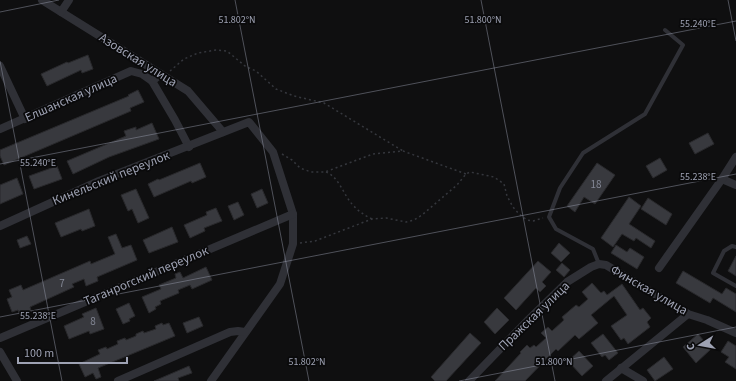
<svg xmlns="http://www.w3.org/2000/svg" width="736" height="381" font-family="'Source Sans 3',sans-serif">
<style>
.building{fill:#38393e;stroke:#29292c}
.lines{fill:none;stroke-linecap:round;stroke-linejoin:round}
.path{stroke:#35373d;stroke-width:1.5;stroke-dasharray:2 3;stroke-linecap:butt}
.service{stroke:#2f3036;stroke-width:4}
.minor{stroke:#2f3036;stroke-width:8}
.ticks{fill:none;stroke:#9ea2b3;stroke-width:1;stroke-opacity:0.45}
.labels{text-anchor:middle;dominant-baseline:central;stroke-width:3.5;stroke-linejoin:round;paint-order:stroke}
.number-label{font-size:11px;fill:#848896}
.street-label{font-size:13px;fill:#9ea2b3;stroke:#0a0a0b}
.ticks-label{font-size:10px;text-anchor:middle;fill:#9ea2b3;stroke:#0a0a0b;stroke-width:3.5;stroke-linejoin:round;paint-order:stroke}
</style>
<rect width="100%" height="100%" fill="#0f0f10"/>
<g class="building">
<polygon points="88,55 93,69 82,73 81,70 47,86 41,74 67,62 68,63"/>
<polygon points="138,90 144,102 130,108 131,111 4,165 0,156 0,150 129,96 128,95"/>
<polygon points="152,123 159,139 109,157 73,174 67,161 126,136 124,131 136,127 136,130"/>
<polygon points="708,133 714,144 695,154 689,143"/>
<polygon points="660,158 667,170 653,178 646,166"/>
<polygon points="200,163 206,177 192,183 191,181 154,197 148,184 158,179 159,180"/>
<polygon points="597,163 615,175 595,204 584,197 575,212 567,206"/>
<polygon points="57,166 62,179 34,189 29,176"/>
<polygon points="17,178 23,194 0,204 0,185"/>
<polygon points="136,189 149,218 138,223 132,209 128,211 121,195"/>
<polygon points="262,189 268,203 257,208 251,194"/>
<polygon points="629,197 641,206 629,224 655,241 651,248 636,238 634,241 622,234 613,247 601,238"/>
<polygon points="648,198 672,214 666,225 641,209"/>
<polygon points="238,202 244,215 234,220 228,206"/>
<polygon points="216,208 222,221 204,228 205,231 190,238 184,225 207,215 206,212"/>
<polygon points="89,209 95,226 82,231 81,229 61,237 55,223"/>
<polygon points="172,227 178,242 149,253 143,240"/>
<polygon points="116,234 122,248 131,245 137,260 97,277 98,281 86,286 84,279 72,284 74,287 30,307 31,311 20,316 18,310 12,312 7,299 12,297 9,290 21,285 23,290 90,261 91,264 115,254 108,237"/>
<polygon points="27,236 31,244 20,248 17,240"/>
<polygon points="559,243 570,253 561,262 551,253"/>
<polygon points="616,245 627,252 630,248 644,257 637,269 611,253"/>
<polygon points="736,256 736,276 728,271"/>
<polygon points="538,261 551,272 542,282 546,286 540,292 536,288 516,310 504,298"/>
<polygon points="562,263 570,270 564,277 556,270"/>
<polygon points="206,267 212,280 192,289 190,285 178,290 179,293 160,301 161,304 155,307 156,309 149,313 142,297 161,289 159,285 176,278 175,274 180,272 183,278"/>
<polygon points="683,271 722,294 726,288 736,294 736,312 713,298 710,303 676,283"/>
<polygon points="592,283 601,293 604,291 607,295 622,284 640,310 643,308 651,318 647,322 650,327 628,344 624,338 621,340 611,326 627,315 614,296 591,315 598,323 579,339 575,335 558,351 556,349 525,381 495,381 521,353 520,352 527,345 530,348 534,345 536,347 546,338 541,333 548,327 552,331 564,320 562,317 576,305 579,307 588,299 582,292"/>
<polygon points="129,303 135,316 129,319 130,321 123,324 116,309"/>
<polygon points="96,308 104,329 90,334 89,331 69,339 64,326 84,317 82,314"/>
<polygon points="497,308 509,320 495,334 484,322"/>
<polygon points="199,317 203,326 187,333 183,323"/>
<polygon points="162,323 163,325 169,323 175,336 98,368 101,377 96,379 93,373 85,377 79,364 100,354 98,350 106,347 107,349 118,344 117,341 125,338 126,340 136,336 136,334 143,331 144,333 156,329 155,326"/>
<polygon points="470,333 481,343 446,381 435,381 431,377"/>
<polygon points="603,334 618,353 609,360 605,355 602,357 591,343"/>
<polygon points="698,334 711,349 696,363 683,347"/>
<polygon points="728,341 736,346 736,369 725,362 729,357 721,352"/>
<polygon points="579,351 593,366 582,376 568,361"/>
<polygon points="664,357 673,369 655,381 647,370"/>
<polygon points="189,366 192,373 178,378 179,381 154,381"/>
</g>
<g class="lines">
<g class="path">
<polyline points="170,71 184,59 198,53 216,50 227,51 245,66 256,71 276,89 294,96 324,103 403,151"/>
<polyline points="282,154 292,160 300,168 311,172 325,172 373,154 403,151 466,174"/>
<path d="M326,172C339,177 343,194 352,204C358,211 364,215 372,219"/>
<polyline points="300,243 315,241 372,219 386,218 406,222 414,220 422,215 457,185 466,174 470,172 494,177 504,184 507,196 513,207 519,214 527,220 533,221 543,218"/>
</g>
<g class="service">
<polyline points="736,247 732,246 724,251 713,273 736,286"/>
<polyline points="599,264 593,249 556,229 549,217 560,188 583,153 645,114 683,45 665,30"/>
</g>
<g class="minor">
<polyline points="42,0 188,91 223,132"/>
<polyline points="61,12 69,0"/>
<polyline points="0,66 25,119"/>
<polyline points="152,81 175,120 189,147"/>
<polyline points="0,129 131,71 142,74 152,81 161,74"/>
<polyline points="722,179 736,185"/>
<polyline points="0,226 99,181 249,122 273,152 293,214 293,244 280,284 211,381"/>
<polyline points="659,268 722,179 736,157"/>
<polyline points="0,338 293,214"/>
<polyline points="0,352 17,381"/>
<polyline points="621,368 643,381"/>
<polyline points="118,381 230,332 238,331 245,332"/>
<polyline points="469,381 529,319 567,282 591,267 599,264 606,265 688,314 707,320 736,333"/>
<polyline points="606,381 688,314"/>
</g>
</g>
<path class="ticks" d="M235,0L309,381M481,0L555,381M728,0L736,41M0,12L59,0M0,61L62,381M0,164L736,21M0,317L736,174M459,381L736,327"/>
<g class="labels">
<g class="number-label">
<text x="596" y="184">18</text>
<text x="62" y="283">7</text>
<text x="93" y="321">8</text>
</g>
<g class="street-label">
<text transform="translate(138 60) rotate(32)">Азовская улица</text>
<text transform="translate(71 98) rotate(-24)">Елшанская улица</text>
<text transform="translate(111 178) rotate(-22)">Кинельский переулок</text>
<text transform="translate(146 276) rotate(-23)">Таганрогский переулок</text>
<text transform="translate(649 290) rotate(30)">Финская улица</text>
<text transform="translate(534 316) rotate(-44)">Пражская улица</text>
</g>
</g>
<g class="ticks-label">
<text x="237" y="23">51.802°N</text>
<text x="483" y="23">51.800°N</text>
<text x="698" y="27">55.240°E</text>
<text x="38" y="166">55.240°E</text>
<text x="698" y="180">55.238°E</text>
<text x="38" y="319">55.238°E</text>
<text x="307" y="365">51.802°N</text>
<text x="554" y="365">51.800°N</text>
</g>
<g transform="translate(700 345) rotate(259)" stroke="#0a0a0b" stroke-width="3" paint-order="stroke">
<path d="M0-3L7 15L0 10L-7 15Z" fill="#9ea2b3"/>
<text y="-6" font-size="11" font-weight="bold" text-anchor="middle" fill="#9ea2b3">С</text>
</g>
<path d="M18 357v6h109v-6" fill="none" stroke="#9ea2b3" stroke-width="2"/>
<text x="24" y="357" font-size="12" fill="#9ea2b3" stroke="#0a0a0b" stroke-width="3" paint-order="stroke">100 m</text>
</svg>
